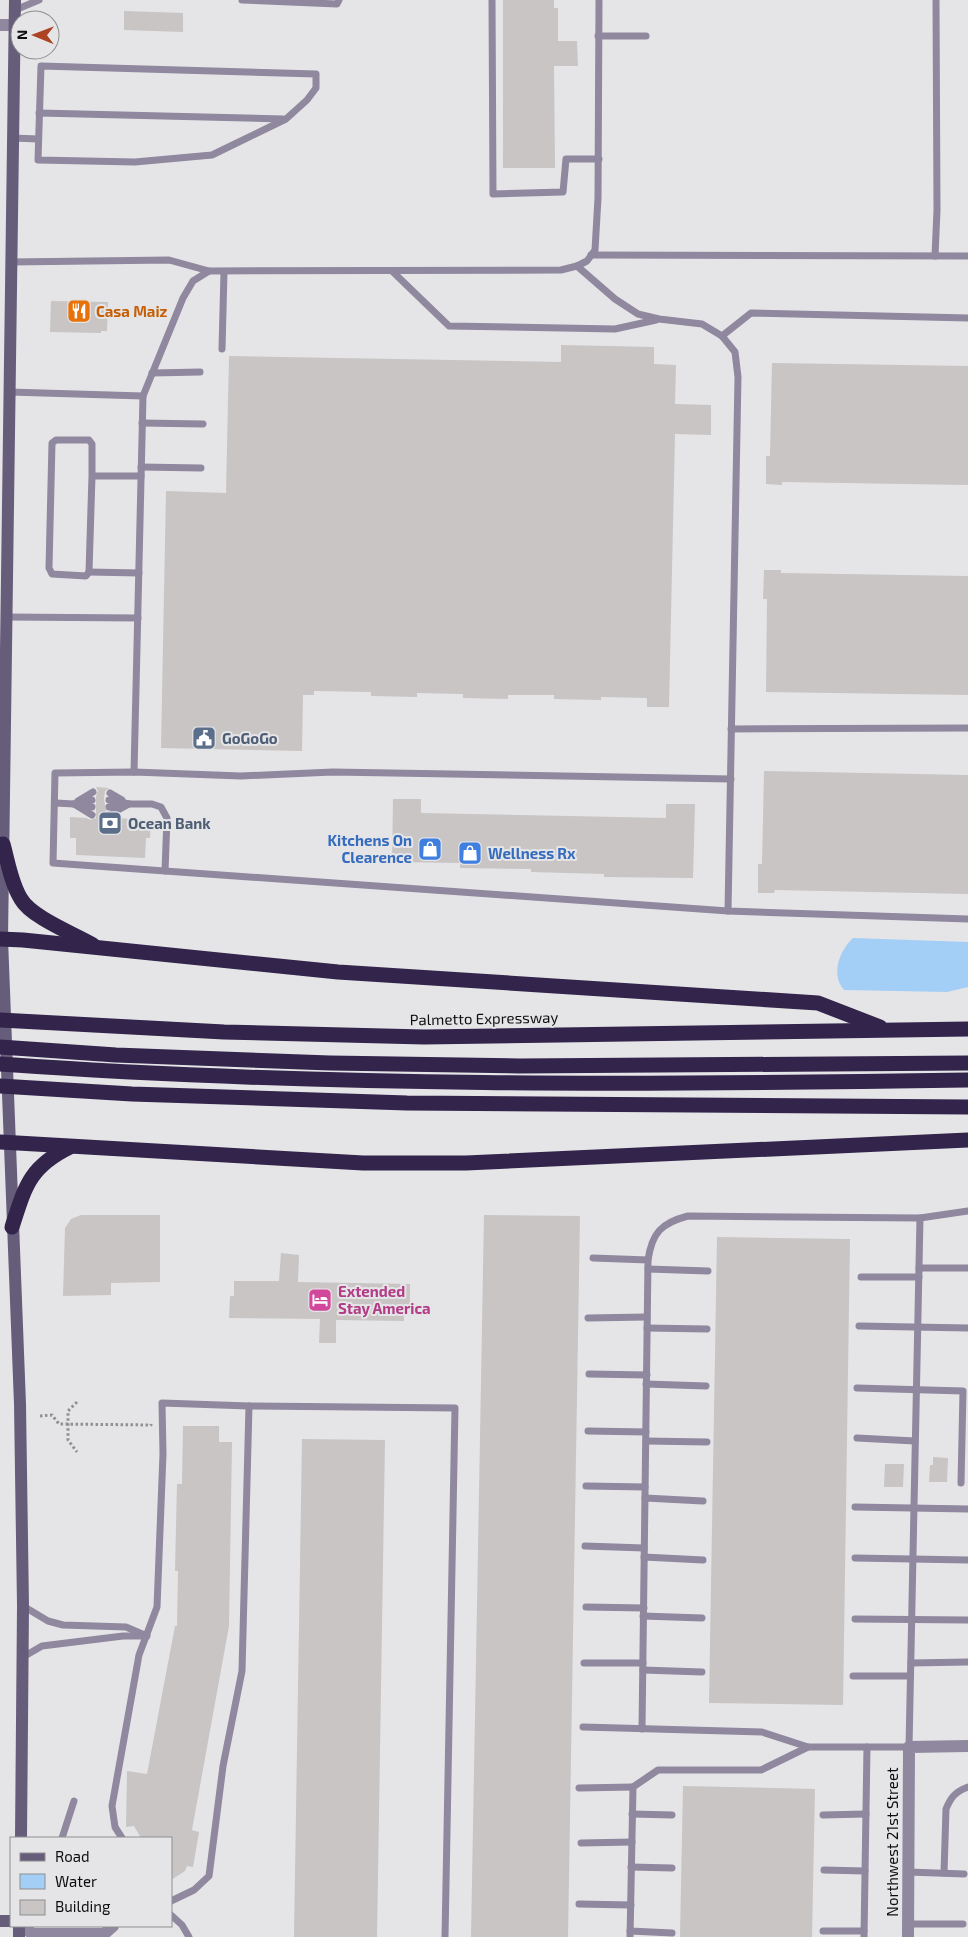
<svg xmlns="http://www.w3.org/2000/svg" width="968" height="1937" font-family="'Exo 2',sans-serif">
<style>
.water{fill:#a3cef5}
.building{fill:#c8c5c4}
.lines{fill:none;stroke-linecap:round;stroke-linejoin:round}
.path{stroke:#919193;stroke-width:3;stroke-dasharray:2.5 2.5;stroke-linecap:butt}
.service{stroke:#8f889e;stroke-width:7}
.minor{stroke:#8f889e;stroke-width:12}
.secondary{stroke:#665d7b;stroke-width:12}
.motorway{stroke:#32244b;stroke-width:15}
.labels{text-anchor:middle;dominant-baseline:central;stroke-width:4;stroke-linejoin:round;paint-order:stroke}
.food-label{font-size:15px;font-weight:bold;fill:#c56008;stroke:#e5e5e7;text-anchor:start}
.service-label{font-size:15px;font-weight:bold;fill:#4e5e75;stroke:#e5e5e7;text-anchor:start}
.shop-label{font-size:15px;font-weight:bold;fill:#366cbe;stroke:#e5e5e7;text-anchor:end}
.street-label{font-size:15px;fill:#0d0d0e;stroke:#e5e5e7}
.hotel-label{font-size:15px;font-weight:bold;fill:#b23c85;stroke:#e5e5e7;text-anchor:start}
</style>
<rect width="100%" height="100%" fill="#e5e5e7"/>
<path class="water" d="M853,938L968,942V987L947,992L844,990C830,974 840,950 853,938Z"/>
<g class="building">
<polygon points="503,0 554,0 554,8 558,8 558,41 577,41 578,66 554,66 555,168 503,168"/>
<polygon points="124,11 183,13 183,32 124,30"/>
<polygon points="51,301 108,302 107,331 101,331 101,333 50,332"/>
<polygon points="561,345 654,347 654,364 676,365 675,404 711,405 711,435 675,434 669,707 647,707 647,698 601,697 601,700 554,699 554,695 508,695 508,699 463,698 463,694 417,693 417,697 371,696 371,692 314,691 314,695 303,695 302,751 161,748 166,491 226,493 229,356 561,362"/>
<polygon points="772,363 968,366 968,485 782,482 782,485 766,484 766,456 770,456"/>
<polygon points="764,570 781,570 781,573 968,576 968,695 766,692 767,599 763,599"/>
<polygon points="764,771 968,775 968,894 775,890 774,893 758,893 758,864 762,864"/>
<polygon points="96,787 109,788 105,791 104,799 106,811 104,815 107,820 114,818 151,820 150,838 146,838 145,858 76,855 76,838 70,838 70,817 86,818 91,820 96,818 96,796 98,791"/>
<polygon points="393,799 421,799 421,813 666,818 666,804 695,804 693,878 604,877 604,874 531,872 531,869 460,868 460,863 392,862"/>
<polygon points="81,1215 160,1215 160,1282 111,1283 111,1295 63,1296 65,1228 71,1219"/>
<polygon points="484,1215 580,1216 568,1937 471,1937"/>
<polygon points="717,1237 850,1239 843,1705 709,1703"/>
<polygon points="281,1253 299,1255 298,1282 410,1284 410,1305 404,1304 404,1321 336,1320 336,1343 319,1343 320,1319 229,1318 230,1296 234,1296 234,1281 279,1281"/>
<polygon points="183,1426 219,1426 219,1442 232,1442 229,1626 192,1830 199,1832 193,1867 187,1866 185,1871 171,1880 171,1838 141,1838 134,1826 126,1827 127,1771 147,1774 175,1626 177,1626 178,1571 175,1571 177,1484 182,1484"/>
<polygon points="302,1439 385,1440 377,1937 294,1937"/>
<polygon points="933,1457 948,1458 947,1482 929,1482 930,1465 933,1465"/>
<polygon points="885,1464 904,1464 903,1487 884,1487"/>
<polygon points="683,1786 815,1789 812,1937 680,1937"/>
</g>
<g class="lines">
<g class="path">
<polyline points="77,1402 68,1411 68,1440 77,1452"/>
<polyline points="40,1416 52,1415 59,1424 151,1425 151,1424"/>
</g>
<g class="service">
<polyline points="242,0 337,4 339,0"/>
<polyline points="492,0 493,194 563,192 566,159 599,159"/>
<polyline points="15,10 39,0"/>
<polyline points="598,36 646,36"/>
<polygon points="41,66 316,74 316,88 307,100 286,119 212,155 135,162 38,160"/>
<polyline points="39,113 283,119"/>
<polyline points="13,138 38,139"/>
<polyline points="591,255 968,256"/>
<polyline points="935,256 937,210 936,0"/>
<polyline points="11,262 169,260 209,271"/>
<polyline points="577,266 615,299 638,314 659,319 702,324 722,336 735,352 738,377 728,911"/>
<polyline points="392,271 449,326 615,329 656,320"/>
<polyline points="722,336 751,313 968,318"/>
<polyline points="222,349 224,272"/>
<polyline points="152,373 200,372"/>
<polyline points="9,392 143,396"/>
<polyline points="142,423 203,424"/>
<polyline points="141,467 201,468"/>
<polyline points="92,476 89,572 86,576 52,574 49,568 52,443 56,440 89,440 92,444 92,476 141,476"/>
<polyline points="89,572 139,573"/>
<polyline points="6,617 138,618"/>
<polyline points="731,729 968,728"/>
<polyline points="134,772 143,396 183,298 193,281 209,271 561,270 577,266 587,261 595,250 598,198 599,0"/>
<polyline points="731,779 333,772 241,776 134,772 55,773 53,863 728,911 968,919"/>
<polyline points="110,793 122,800"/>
<polyline points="109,800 129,804 152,804 161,807 167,818 165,871"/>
<polyline points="78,801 93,792"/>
<polyline points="55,803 74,804 92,800"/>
<polyline points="74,804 92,815"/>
<polyline points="79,805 92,807"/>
<polyline points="109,807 121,806"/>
<polyline points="109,815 129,804"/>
<polyline points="593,1258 648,1260 642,1729"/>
<path d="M648,1260C652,1233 661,1223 688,1216L920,1218L968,1211"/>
<polyline points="919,1268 968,1268"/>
<polyline points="648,1269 708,1271"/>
<polyline points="861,1277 919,1277"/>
<polyline points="588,1318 647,1317"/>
<polyline points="859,1326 968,1328"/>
<polyline points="647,1328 707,1329"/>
<polyline points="589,1374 647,1375"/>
<polyline points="646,1384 706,1386"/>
<polyline points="857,1388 963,1391 961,1483"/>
<polyline points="588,1431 646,1432"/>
<polyline points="857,1438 915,1441"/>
<polyline points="646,1441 707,1442"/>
<polyline points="586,1486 645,1487"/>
<polyline points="645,1498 703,1501"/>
<polyline points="855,1507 968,1509"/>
<polyline points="585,1546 644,1548"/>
<polyline points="644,1557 703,1560"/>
<polyline points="855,1558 968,1560"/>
<polyline points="23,1606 48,1621 63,1625 126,1627 147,1636"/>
<polyline points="586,1607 644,1608"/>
<polyline points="643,1616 702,1618"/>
<polyline points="855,1619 967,1620"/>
<polyline points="23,1657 42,1646 123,1636 144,1636"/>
<polyline points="584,1663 643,1663"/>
<polyline points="911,1663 968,1662"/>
<polyline points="643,1670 702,1672"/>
<polyline points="853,1676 910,1676"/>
<polyline points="583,1727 762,1732 808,1747"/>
<polyline points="579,1788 633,1787"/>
<polyline points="632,1814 672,1815"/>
<polyline points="823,1815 866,1814"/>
<polyline points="62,1838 74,1801"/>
<polyline points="122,1838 115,1827 112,1806 139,1655 157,1607 163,1454 162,1403 249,1406 455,1408 445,1937"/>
<polyline points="581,1843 632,1842"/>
<polyline points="631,1867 672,1868"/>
<polyline points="824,1870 865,1871"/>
<polyline points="908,1872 964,1874"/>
<path d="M944,1873L946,1809C951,1797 955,1792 968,1787"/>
<polyline points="171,1901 194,1890 209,1876 223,1766 242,1671 249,1406"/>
<polyline points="579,1904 631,1905"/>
<polyline points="171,1915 182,1925 189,1937"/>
<polyline points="908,1924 963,1924"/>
<polyline points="630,1931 672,1933"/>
<polyline points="823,1931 864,1931"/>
<polyline points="630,1937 633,1787 658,1770 761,1770 808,1747 909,1747 920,1218"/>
<polyline points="864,1937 867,1747"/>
</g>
<g class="minor">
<polyline points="0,25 15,25"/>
<polyline points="24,1926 32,1934 104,1934 113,1926"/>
<polyline points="908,1937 909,1747 968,1746"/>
</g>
<g class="secondary">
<polyline points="15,0 2,939 20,1404 23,1606 21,1838"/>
<polyline points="0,1921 11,1921"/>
<polyline points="19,1926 19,1937"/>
</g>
<g class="motorway">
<path d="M3,844C8,862 11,883 21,899C31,917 74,934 93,945"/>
<polyline points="0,939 23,940 338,972 818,1003 880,1027"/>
<polyline points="0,1020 224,1032 424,1037 968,1029"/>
<polyline points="0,1047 116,1055 330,1063 519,1066 968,1063"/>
<path d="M0,1064C322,1087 645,1085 968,1080"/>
<polyline points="0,1086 132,1094 407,1103 968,1107"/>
<polyline points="0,1142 363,1163 466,1163 968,1140"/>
<path d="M12,1227C25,1187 29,1167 70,1147"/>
</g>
</g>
<defs>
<g id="restaurant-square" transform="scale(1.25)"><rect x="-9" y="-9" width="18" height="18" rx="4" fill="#e8710a" stroke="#e5e5e7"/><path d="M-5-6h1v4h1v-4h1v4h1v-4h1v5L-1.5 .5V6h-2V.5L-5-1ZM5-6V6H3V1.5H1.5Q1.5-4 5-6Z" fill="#fff"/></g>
<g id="civic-square" transform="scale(1.25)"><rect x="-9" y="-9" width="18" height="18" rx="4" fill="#5c6f8a" stroke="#e5e5e7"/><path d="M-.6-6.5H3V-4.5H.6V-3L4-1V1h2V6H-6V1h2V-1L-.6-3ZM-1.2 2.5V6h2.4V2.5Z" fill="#fff"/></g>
<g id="bank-square" transform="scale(1.25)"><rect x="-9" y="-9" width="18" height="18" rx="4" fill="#5c6f8a" stroke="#e5e5e7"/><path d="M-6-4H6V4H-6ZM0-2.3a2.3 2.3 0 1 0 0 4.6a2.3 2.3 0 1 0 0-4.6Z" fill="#fff"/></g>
<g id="shop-square" transform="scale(1.25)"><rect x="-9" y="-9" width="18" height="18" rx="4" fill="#3f7fe0" stroke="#e5e5e7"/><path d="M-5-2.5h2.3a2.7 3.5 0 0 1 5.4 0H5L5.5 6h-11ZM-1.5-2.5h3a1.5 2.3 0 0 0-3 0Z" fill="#fff"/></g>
<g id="hotel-square" transform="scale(1.25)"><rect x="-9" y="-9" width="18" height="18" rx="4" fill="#d1479c" stroke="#e5e5e7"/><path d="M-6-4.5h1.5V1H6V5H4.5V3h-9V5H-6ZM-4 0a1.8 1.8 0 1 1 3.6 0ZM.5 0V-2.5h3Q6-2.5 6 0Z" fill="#fff"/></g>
</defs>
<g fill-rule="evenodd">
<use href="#restaurant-square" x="79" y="311"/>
<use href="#civic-square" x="204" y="738"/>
<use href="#bank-square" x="110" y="823"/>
<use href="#shop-square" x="430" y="849"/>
<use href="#shop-square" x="470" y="853"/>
<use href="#hotel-square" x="320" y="1300"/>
</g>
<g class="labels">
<g class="food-label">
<text x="96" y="311">Casa Maiz</text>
</g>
<g class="service-label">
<text x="222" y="738">GoGoGo</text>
<text x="128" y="823">Ocean Bank</text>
</g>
<g class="shop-label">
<text x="412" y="840">Kitchens On<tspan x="412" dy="17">Clearence</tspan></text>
<text x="488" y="853" text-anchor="start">Wellness Rx</text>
</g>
<g class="street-label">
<text transform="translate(484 1018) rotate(-1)">Palmetto Expressway</text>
<text transform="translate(892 1842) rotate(-90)">Northwest 21st Street</text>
</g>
<g class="hotel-label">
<text x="338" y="1291">Extended<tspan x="338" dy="17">Stay America</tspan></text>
</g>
</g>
<rect x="10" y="1837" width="162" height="90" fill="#e5e5e7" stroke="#8f8f90"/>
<rect x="20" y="1853" width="25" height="8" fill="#665d7b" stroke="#8f8f90"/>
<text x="55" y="1862" font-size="15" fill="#0d0d0e">Road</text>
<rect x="20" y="1874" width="25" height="15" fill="#a3cef5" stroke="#8f8f90"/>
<text x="55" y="1887" font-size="15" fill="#0d0d0e">Water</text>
<rect x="20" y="1900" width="25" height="15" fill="#c8c5c4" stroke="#8f8f90"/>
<text x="55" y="1912" font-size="15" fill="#0d0d0e">Building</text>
<g transform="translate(35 35) rotate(271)"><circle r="24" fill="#e5e5e7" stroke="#8f8f90"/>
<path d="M0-4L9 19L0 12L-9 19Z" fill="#ac4423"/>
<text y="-8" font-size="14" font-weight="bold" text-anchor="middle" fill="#0d0d0e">N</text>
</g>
</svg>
